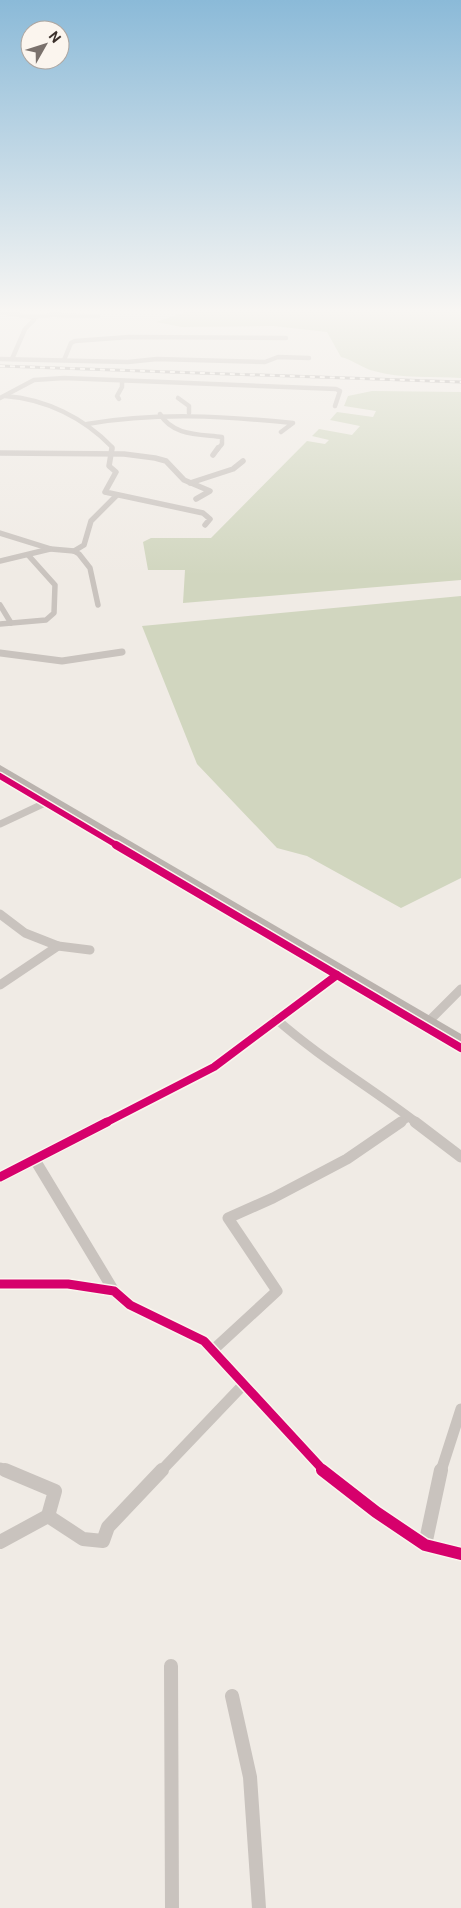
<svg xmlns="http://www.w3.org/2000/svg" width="461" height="1908" font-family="Roboto,sans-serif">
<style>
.green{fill:#d1d6bf}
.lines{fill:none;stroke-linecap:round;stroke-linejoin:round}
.minor-far5{stroke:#c9c3be;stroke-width:4.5}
.minor-far4{stroke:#c9c3be;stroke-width:5.5}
.minor-far3{stroke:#c9c3be;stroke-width:7}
.minor-far2{stroke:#c9c3be;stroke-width:9}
.minor-far1{stroke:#c9c3be;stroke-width:11}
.minor{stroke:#c9c3be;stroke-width:14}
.secondary{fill:#bab3ae;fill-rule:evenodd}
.rail-casing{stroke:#b1aca8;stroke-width:3}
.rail{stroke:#fbf5ee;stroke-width:2;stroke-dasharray:5;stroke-linecap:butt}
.cycleway-far3-casing{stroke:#fbf5ee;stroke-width:9}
.cycleway-far2-casing{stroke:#fbf5ee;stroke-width:11}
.cycleway-far1-casing{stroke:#fbf5ee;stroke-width:12}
.cycleway-casing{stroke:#fbf5ee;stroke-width:15}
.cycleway-far3{stroke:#d6006c;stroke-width:6}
.cycleway-far2{stroke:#d6006c;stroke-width:8}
.cycleway-far1{stroke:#d6006c;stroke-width:9}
.cycleway{stroke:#d6006c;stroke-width:12}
</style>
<rect width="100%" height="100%" fill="#f0ebe5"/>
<g class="green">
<path d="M194,309H461V378C433,376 401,379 374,371C362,368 353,360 341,357L327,332L273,326L182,327L156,322Z"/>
<polygon points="372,391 461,392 461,580 183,603 185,570 148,570 143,542 151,538 211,538 307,441 325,444 329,440 312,436 319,429 352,435 360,426 330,420 337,412 373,417 376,411 344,406 348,396"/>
<polygon points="461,596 461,878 401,908 307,856 277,848 197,764 142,626"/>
</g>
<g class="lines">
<g class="minor-far5">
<polyline points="0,312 32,317 59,314 58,309"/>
<polyline points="57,315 98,316"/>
<polyline points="0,359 128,362 157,359 265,362 278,357 309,358"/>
<polyline points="12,359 25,329 34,320 32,317"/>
<polyline points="64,360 71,343 75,341 129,337 286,338"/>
<path d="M5,396C46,399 84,418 112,447V450"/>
<polyline points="0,398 34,380 64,378 336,389 340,391 335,406"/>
<polyline points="178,398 189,406 189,413"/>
<polyline points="119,399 117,396 122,387 122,381"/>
<path d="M160,414C173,436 199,434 222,437V444L217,450"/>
<path d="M87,424C157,412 223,416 293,423L281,432"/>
</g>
<g class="minor-far4">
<polyline points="112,448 109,466 116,472 105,492 203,513 210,519 205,525"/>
<polyline points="0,453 124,454 155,458 166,461 184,480 210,491 196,499"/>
<polyline points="213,455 218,448"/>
<polyline points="190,483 233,469 243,461"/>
<polyline points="0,533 51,549 74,551 79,554 90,568 98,605"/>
<polyline points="74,551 84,545 91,521 117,495"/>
<polyline points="0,561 50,549"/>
<polyline points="0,605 11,623"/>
<polyline points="0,624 46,620 54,613 55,585 29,556"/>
</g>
<g class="minor-far3">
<polyline points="0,653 62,661 122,652"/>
<polyline points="0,776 118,846"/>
<polyline points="0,824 45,803"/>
</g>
<g class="minor-far2">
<polyline points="116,845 461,1048"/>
<polyline points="0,914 25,933 58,946"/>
<polyline points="0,985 58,946 90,950"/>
<path d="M276,1019C320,1058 370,1087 417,1123"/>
<polyline points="429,1021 461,989"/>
<polyline points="105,1123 214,1067 337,975"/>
<polyline points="399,1123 408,1117"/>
</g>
<g class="minor-far1">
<polyline points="415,1122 461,1157"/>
<polyline points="35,1160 114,1291"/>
<polyline points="0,1177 107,1122"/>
<polyline points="0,1284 68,1284 114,1291 130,1305 204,1341 324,1471"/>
<polyline points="213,1350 277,1291 228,1218 273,1198 347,1159 401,1122"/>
<polyline points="0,1468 8,1471"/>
<polyline points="161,1471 244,1384"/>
<polyline points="441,1471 461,1409"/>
</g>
<g class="minor">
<polyline points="5,1470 55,1491 48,1516"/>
<polyline points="322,1470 376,1512 425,1545 461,1554"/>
<polyline points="0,1542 48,1516 83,1539 103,1541 108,1527 162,1470"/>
<polyline points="425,1545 441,1470"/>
<polyline points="171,1666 172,1908"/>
<polyline points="232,1696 250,1777 259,1908"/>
</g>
<polygon class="secondary" points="0,765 461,1034 461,1045 0,772"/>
<g class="rail-casing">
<polyline id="rail" points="0,366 461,382"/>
</g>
<use href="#rail" class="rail"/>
<g class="cycleway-far3-casing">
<polyline id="cycleway-far3" points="0,776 118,846"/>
</g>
<g class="cycleway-far2-casing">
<g id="cycleway-far2">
<polyline points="116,845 461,1048"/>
<polyline points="105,1123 214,1067 337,975"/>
</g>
</g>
<g class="cycleway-far1-casing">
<g id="cycleway-far1">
<polyline points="0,1177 107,1122"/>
<polyline points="0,1284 68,1284 114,1291 130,1305 204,1341 324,1471"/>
</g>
</g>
<g class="cycleway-casing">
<polyline id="cycleway" points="322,1470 376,1512 425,1545 461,1554"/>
</g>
<use href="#cycleway-far3" class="cycleway-far3"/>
<use href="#cycleway-far2" class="cycleway-far2"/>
<use href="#cycleway-far1" class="cycleway-far1"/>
<use href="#cycleway" class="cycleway"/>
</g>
<linearGradient id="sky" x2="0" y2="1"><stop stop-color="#8bbad8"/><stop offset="0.54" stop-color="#f8f6f3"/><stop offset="1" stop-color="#f8f6f3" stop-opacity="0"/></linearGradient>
<rect width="461" height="576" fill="url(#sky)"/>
<g transform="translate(45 45) rotate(51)"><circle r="24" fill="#fbf5ee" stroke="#aea6a0"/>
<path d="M0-4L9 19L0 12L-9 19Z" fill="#7a716c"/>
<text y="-8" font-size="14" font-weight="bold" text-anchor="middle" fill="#3b302b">N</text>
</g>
</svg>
